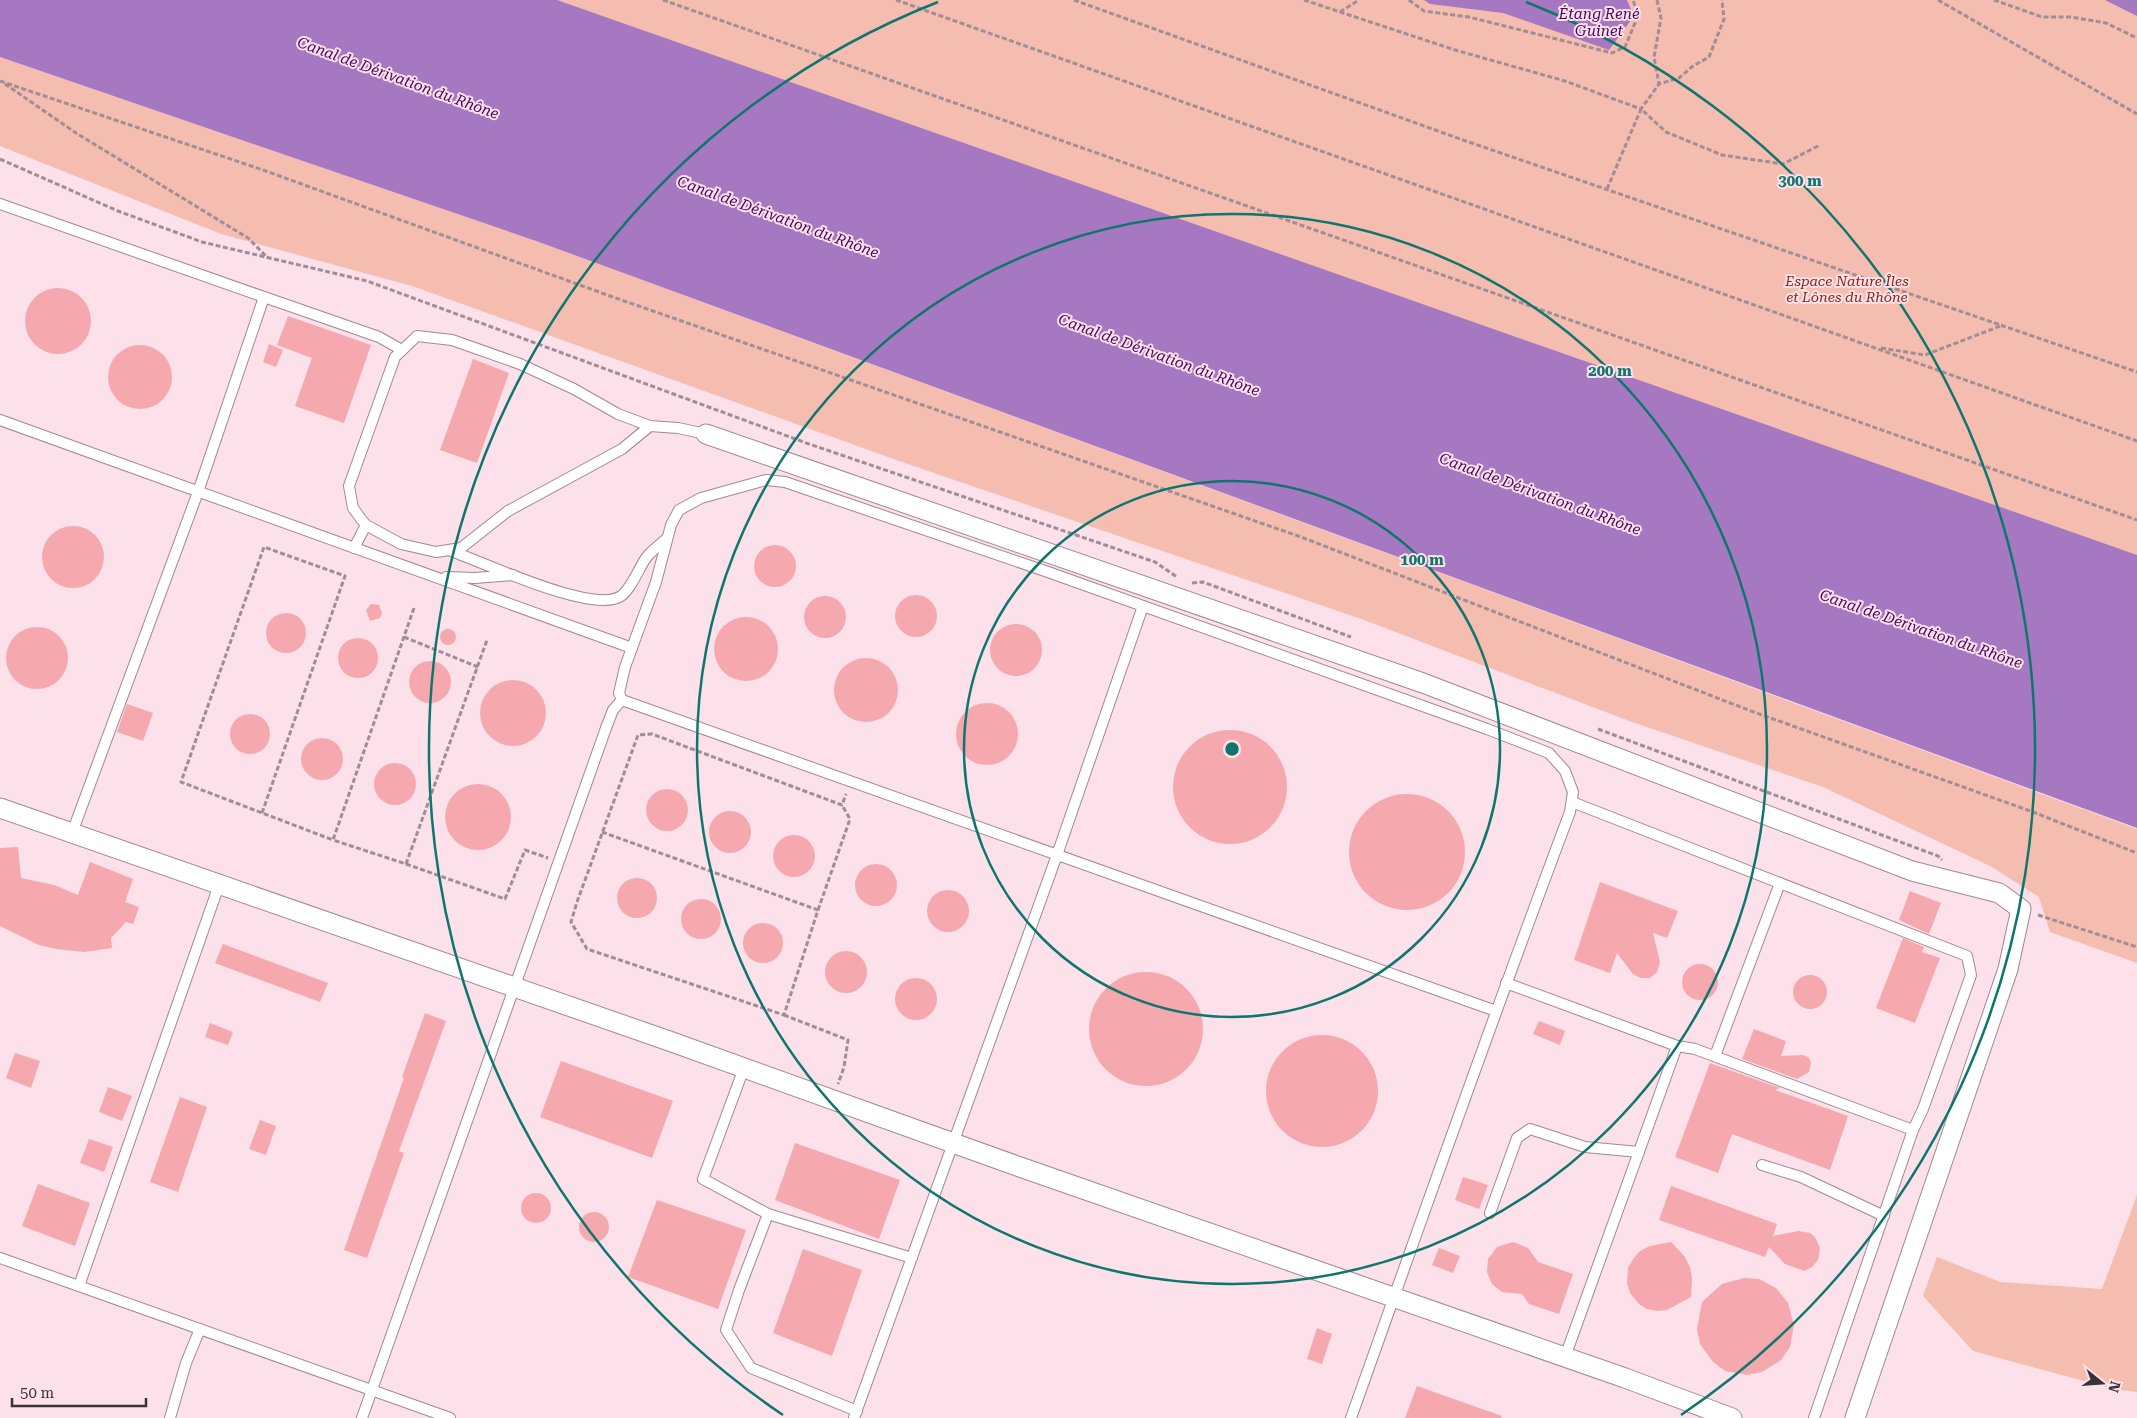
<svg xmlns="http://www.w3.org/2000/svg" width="2137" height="1418" font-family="'Roboto Serif',serif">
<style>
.green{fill:#f5bdaf}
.water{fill:#a678c1}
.building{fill:#f6a8af}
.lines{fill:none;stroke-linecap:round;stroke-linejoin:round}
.lane-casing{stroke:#a18891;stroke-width:12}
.street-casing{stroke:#a18891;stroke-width:21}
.path{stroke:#a18d95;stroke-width:3;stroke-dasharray:5 2.5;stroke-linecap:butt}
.lane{stroke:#fff;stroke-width:10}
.street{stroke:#fff;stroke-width:19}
.ring{fill:none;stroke:#0f766e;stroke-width:2.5}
.labels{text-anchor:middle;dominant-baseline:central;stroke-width:4;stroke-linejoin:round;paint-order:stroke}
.park-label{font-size:14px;font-style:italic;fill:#8f250b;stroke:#fce0ea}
.water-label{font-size:15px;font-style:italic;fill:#460461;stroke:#fce0ea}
.centre{fill:#0f766e;stroke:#fce0ea;stroke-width:2.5}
.ring-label{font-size:15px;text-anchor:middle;font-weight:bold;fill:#0f766e;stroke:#fce0ea;stroke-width:4;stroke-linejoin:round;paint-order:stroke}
</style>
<rect width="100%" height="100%" fill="#fce0ea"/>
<g class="green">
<polygon points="174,0 2137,0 2137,700"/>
<polygon points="0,57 536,241 2137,829 2137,963 2050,932 2039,897 1992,867 1823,787 1632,722 1364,620 902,462 412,286 221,234 0,146"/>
<polygon points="2137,1195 2137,1392 2114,1389 1973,1351 1923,1296 1937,1257 2000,1282 2102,1289"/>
</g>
<g class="water">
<polygon points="0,0 557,0 2137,555 2137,828 536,241 0,57"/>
<polygon points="1424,0 1627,0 1634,16 1609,50 1503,13 1430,4"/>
<polygon points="2105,0 2137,0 2137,16"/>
</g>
<g class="building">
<circle cx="58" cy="321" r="33"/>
<polygon points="288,316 371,345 344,423 295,406 312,358 277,345"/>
<polygon points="269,344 283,350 276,367 263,362"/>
<circle cx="140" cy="377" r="32"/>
<polygon points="473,359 509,373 477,463 440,450"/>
<circle cx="73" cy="557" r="31"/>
<circle cx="775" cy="566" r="21"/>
<circle cx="916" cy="616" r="21"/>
<circle cx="825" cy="617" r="21"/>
<polygon points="371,604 379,605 382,613 380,618 370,621 366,610"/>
<circle cx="286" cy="633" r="20"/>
<circle cx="746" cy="649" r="32"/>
<circle cx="1016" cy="650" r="26"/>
<circle cx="37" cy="658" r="31"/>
<circle cx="448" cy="637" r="8"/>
<circle cx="358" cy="658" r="20"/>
<circle cx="866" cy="690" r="32"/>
<circle cx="430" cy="682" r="21"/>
<circle cx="513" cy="713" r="33"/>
<circle cx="987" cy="734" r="31"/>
<polygon points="127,704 153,713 143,741 117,732"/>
<circle cx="250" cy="734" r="20"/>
<circle cx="1230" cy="787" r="57"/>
<circle cx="322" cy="759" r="21"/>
<circle cx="395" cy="784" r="21"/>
<circle cx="478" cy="817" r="33"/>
<circle cx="667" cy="810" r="21"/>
<circle cx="1407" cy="852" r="58"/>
<circle cx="730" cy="832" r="21"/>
<circle cx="794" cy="856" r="21"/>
<polygon points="18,847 21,878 54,885 78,895 90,862 133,879 125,902 139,907 133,924 126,922 111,938 112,948 84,952 56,949 39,945 0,926 0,848"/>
<circle cx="876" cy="885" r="21"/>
<circle cx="637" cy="898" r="20"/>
<polygon points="1600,882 1678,911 1667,938 1653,933 1660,962 1657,972 1650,978 1641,978 1633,974 1617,953 1610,973 1574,960"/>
<circle cx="948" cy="911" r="21"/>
<polygon points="1910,891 1941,903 1929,934 1899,920"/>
<circle cx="701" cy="919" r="20"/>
<circle cx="763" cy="943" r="20"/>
<polygon points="1903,938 1924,947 1922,952 1940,958 1915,1023 1876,1008"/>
<polygon points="223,944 328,983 320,1002 215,963"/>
<circle cx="846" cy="972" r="21"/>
<circle cx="1700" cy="982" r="18"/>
<circle cx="1146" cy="1029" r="57"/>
<circle cx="1810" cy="992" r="17"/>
<circle cx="916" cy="999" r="21"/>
<polygon points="425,1013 446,1021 399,1151 404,1153 367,1258 344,1250 404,1078 402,1077"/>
<polygon points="1539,1021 1565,1031 1560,1045 1533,1034"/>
<polygon points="210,1023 233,1032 228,1045 205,1037"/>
<polygon points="1754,1029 1786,1041 1781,1056 1803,1055 1808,1057 1811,1062 1809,1072 1797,1079 1742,1059"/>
<circle cx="1322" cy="1091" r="56"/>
<polygon points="15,1053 40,1061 31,1088 6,1078"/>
<polygon points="561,1061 673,1101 652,1158 540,1117"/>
<polygon points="1710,1063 1780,1088 1775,1090 1848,1116 1830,1170 1732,1134 1718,1173 1675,1157"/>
<polygon points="108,1087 132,1096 122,1121 99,1112"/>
<polygon points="180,1097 207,1107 178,1192 150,1182"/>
<polygon points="260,1120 276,1126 266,1155 249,1149"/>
<polygon points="89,1139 113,1147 104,1172 80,1163"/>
<polygon points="795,1143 900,1180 879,1239 775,1200"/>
<polygon points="1463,1177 1488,1185 1479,1209 1455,1200"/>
<polygon points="38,1184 90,1203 75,1246 22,1226"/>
<polygon points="1671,1186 1777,1224 1773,1236 1799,1231 1810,1233 1815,1237 1820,1248 1818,1260 1812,1267 1804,1271 1785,1264 1769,1247 1765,1257 1659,1220"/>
<circle cx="536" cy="1208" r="15"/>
<polygon points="657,1200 746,1230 718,1309 628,1277"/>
<circle cx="594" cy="1227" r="15"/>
<polygon points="1513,1242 1528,1248 1538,1262 1573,1274 1559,1314 1529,1304 1522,1294 1502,1292 1492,1284 1487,1272 1488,1259 1497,1247"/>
<polygon points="1671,1242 1685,1257 1690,1267 1692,1278 1691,1297 1667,1310 1657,1311 1647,1309 1639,1304 1630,1293 1627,1283 1628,1268 1633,1259 1640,1251 1650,1246"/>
<polygon points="1439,1248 1460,1256 1453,1273 1432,1265"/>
<polygon points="803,1249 862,1270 832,1356 773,1333"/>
<polygon points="1744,1278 1759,1279 1776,1288 1788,1303 1794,1325 1790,1347 1781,1360 1762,1372 1747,1375 1725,1371 1713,1362 1700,1344 1697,1329 1702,1302 1722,1284"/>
<polygon points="1317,1328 1332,1334 1322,1364 1307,1359"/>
<polygon points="1417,1386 1502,1416 1501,1418 1405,1418"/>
</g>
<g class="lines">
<g class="lane-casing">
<g id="lane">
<polyline points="0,204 264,297 198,492 72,833"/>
<polyline points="264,297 379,337 402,350"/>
<polyline points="0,420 632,648"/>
<polyline points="650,426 622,449 508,511 461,548 436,552 401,544 366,525 361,519 353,508 349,486 395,357 417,336 452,340 520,364 574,389 618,414 650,426 678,428 706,434"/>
<polyline points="354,548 366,525"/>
<path d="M451,551C483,562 594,615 621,596C631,589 639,568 646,558C651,551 660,545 666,539"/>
<polyline points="446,577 475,578 513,575"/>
<polyline points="1572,802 1967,956 1971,975 1923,1109 1913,1130"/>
<polyline points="1506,983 1677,1046 1565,1357"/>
<polyline points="1677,1046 1695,1049 1913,1130 1814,1418"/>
<polyline points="1715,1056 1780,883"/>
<polyline points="744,1068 703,1179 768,1214 739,1290 726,1330 751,1368 857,1411"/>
<polyline points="1762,1165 1801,1177 1884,1216"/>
<polyline points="1490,1213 1517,1138 1530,1129 1585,1147 1639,1152"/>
<polyline points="768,1214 912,1258"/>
<polyline points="0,1258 450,1418"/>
<polyline points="79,1286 219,885"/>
<polyline points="170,1418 186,1363 200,1329"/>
<polyline points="362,1418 606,728 613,710 622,700"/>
<polyline points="854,1418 1057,855 1143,606"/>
<path d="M1351,1418C1423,1216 1494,1013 1570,812L1573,792L1565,771L1549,753L1487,729L1048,572L785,482L766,480L701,498L679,510L671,525L656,582L625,667L619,693L622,700L1496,1011"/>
</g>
</g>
<g class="street-casing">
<g id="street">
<polyline points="706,434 1423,683 1912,871 1999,893 2021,909 2008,969 1855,1418"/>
<polyline points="0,808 672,1042 1020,1167 1625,1378 1732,1418"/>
</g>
</g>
<g class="path">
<polyline points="663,0 2137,520"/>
<polyline points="896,0 2137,441"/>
<polyline points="1074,0 1463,140 2137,372"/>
<polyline points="1304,0 1455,50 1565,81 1641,109 1659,84 1679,78 1693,66 1709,57 1724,19 1722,0"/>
<polyline points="1409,0 1424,11 1469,17 1612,53 1625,47 1638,16 1633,0"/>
<polyline points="1657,0 1661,18 1654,57 1659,84"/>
<polyline points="1938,0 2137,114"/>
<polyline points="1994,0 2042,17 2071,17 2106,23 2137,38"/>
<polyline points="1340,12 1359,0"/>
<polyline points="0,81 263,170 610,296 1301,537 1751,711 2033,812 2137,853"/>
<polyline points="5,84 76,133 248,238 268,258"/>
<polyline points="0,159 118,211 202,242 367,281 809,444 1155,562 1177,577"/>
<polyline points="1607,189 1641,109 1666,132 1722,155 1783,164 1820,145"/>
<polyline points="1881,348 1925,355 2003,325"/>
<polyline points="1192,583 1203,582 1351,637"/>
<polyline points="414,608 333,840 406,864 487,640"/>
<polyline points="404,637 478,667"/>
<polyline points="1598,729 1938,856 1942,860"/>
<polyline points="262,813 345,576 264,547 181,782 333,840"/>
<polyline points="602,832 818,910 784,1015 587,949 571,922 577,902 638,735 652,734 842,805 846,794"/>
<polyline points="406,864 505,899 525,850 548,858"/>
<polyline points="818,910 850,819 842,805"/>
<polyline points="2038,915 2137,947"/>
<polyline points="784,1015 848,1040 844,1067 838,1084"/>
</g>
<use href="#lane" class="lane"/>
<use href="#street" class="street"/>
</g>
<g class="ring">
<circle cx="1232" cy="749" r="268"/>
<circle cx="1232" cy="749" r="535"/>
<path d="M783 1415A803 803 0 0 1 938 2M1526 2A803 803 0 0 1 1681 1415"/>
</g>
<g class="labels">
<g class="park-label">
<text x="1847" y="281">Espace Nature Îles<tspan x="1847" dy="16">et Lônes du Rhône</tspan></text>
</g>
<g class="water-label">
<text x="1599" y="14">Étang René<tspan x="1599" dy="17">Guinet</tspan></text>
<text transform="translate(398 78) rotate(20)">Canal de Dérivation du Rhône</text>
<text transform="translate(778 217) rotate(20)">Canal de Dérivation du Rhône</text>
<text transform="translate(1159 355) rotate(20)">Canal de Dérivation du Rhône</text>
<text transform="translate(1540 494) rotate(20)">Canal de Dérivation du Rhône</text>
<text transform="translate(1921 629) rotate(19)">Canal de Dérivation du Rhône</text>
</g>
</g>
<circle cx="1232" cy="749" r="8" class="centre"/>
<g class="ring-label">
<text x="1800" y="186">300 m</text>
<text x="1610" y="376">200 m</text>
<text x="1422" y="565">100 m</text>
</g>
<g transform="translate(2102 1383) rotate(107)" stroke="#fce0ea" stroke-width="4" paint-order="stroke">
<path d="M0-4L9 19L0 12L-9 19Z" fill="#3c3236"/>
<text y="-8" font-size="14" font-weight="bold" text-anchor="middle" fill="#3c3236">N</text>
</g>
<path d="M12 1398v8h134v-8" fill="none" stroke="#3c3236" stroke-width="2.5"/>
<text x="20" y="1398" font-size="15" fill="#3c3236" stroke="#fce0ea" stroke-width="4" paint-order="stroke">50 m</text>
</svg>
